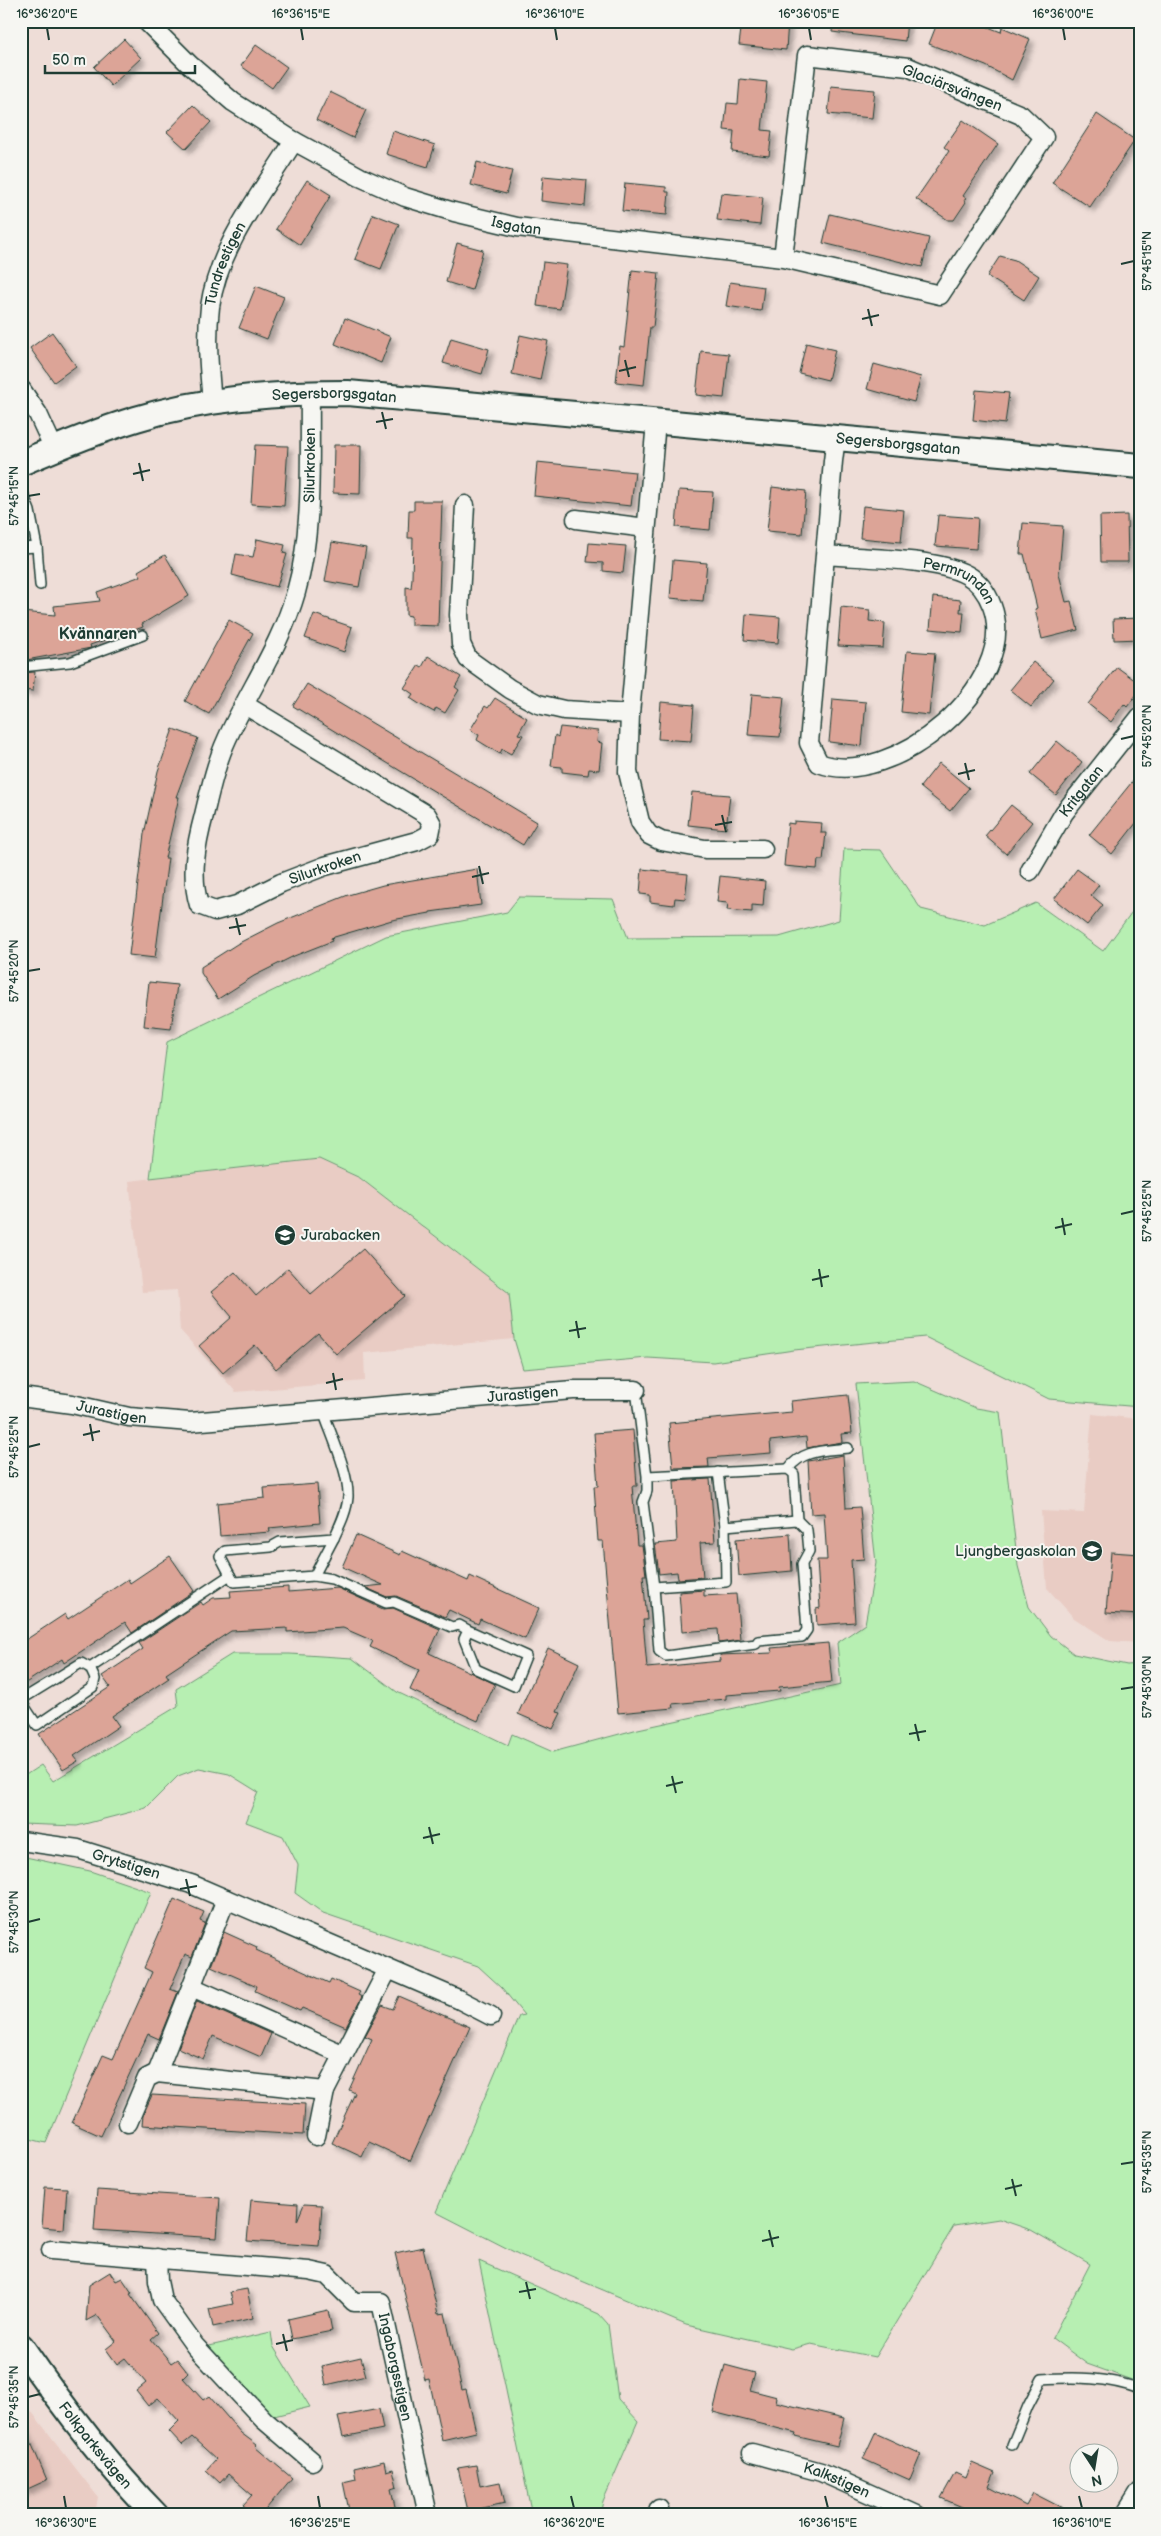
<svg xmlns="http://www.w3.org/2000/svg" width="1161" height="2536" font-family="'Balsamiq Sans',sans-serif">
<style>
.built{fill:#e9ccc4}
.green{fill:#b7efb2;stroke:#6b9673}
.building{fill:#dca497;stroke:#1f3d34;filter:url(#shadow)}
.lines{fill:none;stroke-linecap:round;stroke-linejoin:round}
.lane-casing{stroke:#1f3d34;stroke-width:12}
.street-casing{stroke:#1f3d34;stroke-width:21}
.secondary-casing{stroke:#1f3d34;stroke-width:28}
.lane{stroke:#f6f6f2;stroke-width:9}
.street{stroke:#f6f6f2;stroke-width:18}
.secondary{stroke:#f6f6f2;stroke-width:24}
.ticks{fill:none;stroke:#1f3d34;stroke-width:2}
.labels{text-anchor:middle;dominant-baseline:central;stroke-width:4;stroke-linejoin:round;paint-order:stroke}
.street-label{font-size:15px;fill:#1f3d34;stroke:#f6f6f2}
.poi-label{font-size:15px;fill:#1f3d34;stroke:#f6f6f2;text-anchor:start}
.neighbourhood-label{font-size:16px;font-weight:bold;fill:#1f3d34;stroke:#f6f6f2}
.neatline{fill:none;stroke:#1f3d34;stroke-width:2}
.ticks-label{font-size:12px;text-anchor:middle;fill:#1f3d34}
</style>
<defs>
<filter id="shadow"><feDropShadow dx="4.5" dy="4.5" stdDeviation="2.5" flood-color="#0004"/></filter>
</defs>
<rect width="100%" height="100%" fill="#eeddd7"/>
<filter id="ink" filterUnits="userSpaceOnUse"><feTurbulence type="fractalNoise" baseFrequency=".02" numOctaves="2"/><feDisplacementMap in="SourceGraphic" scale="10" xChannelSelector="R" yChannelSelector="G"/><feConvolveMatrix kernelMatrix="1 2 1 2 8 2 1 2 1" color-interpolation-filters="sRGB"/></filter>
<g filter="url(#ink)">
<g class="built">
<polygon points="319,1159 360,1178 509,1293 514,1339 364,1353 365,1381 236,1392 180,1330 177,1290 142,1292 129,1181"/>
<polygon points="1092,1414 1140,1419 1140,1643 1110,1641 1074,1618 1047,1588 1041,1511 1084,1513"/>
<polygon points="21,2398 98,2497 95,2515 21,2515"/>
</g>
<g class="green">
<polygon points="844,849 881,850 921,909 985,925 1036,903 1103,951 1140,901 1140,1407 1049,1399 925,1337 794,1350 713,1362 648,1358 523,1369 514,1339 509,1293 360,1178 319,1159 150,1178 167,1042 386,936 507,912 519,897 613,899 628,938 779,937 839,920"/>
<polygon points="914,1381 976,1408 1000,1412 1018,1566 1029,1607 1051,1636 1074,1654 1127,1665 1140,1664 1140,2383 1087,2364 1052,2338 1090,2264 1031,2230 999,2219 954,2226 875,2357 811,2344 792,2349 686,2325 520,2255 436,2212 519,2016 524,2015 502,1988 478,1966 323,1913 295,1893 298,1865 283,1836 246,1822 258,1792 229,1774 199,1768 178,1776 146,1808 77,1826 21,1824 21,1778 41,1765 53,1781 178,1706 176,1689 232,1654 290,1654 352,1658 397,1692 508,1745 512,1734 553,1752 638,1729 841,1685 837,1643 865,1624 876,1563 856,1384"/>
<polygon points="21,1856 90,1871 151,1892 46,2143 22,2137 21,2128"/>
<polygon points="479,2261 599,2314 608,2324 618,2399 638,2421 603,2501 600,2515 532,2515"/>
<polygon points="271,2332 273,2346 310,2407 270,2417 205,2347"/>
</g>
<g class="building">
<polygon points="742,21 788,21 786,50 739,45"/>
<polygon points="833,21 907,21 905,41 832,32"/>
<polygon points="938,21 973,21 1001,32 1002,27 1030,39 1012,80 986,66 929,44"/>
<polygon points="124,39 141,58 111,86 94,67"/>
<polygon points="256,45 287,67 272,88 241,66"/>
<polygon points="740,79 767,82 762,130 772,131 769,156 732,152 734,131 724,130 727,103 738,104"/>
<polygon points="831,86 875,90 872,118 828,114"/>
<polygon points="330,92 366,110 353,138 316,120"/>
<polygon points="193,105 211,122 186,149 167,132"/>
<polygon points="1097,114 1135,140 1090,207 1052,183"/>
<polygon points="963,120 998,144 963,196 966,198 964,201 966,202 954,220 948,220 916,199 949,151 944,147"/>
<polygon points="393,131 435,145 428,167 386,154"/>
<polygon points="477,162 512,171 506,194 471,185"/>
<polygon points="543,176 587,180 585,206 541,201"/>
<polygon points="307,180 331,195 300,245 276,229"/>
<polygon points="625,183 666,187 666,192 669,192 667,215 622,211"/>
<polygon points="721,193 763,197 760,225 717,220"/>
<polygon points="373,214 399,224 381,269 355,259"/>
<polygon points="830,214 929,238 922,267 823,243"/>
<polygon points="457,243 483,250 472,290 446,282"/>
<polygon points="1000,256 1015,260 1039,276 1024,300 987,276"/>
<polygon points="543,262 567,265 560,309 537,306"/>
<polygon points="632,270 659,273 653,327 650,327 644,385 616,382 620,346 624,347"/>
<polygon points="730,282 764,287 761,311 726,306"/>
<polygon points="256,286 284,297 267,339 239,328"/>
<polygon points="345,318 391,337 381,363 335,344"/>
<polygon points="52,332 76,366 54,382 30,348"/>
<polygon points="520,335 548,341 540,380 512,374"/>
<polygon points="451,338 489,349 482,374 443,363"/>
<polygon points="806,343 835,350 828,380 799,373"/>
<polygon points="701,351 729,354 724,398 696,395"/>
<polygon points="874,364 921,377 914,402 867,389"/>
<polygon points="976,390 1009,393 1005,424 973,420"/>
<polygon points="255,445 288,446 284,506 251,504"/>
<polygon points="334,445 361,445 360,494 333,493"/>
<polygon points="537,462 635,472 631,506 534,496"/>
<polygon points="772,487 806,491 802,534 767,531"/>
<polygon points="679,490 713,492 710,530 676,527"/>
<polygon points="414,501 442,501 438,626 411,625 411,616 406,615 406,587 411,588 412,578 413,538 408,538 409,510 414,510"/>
<polygon points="863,506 904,510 901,542 860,538"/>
<polygon points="938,515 978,518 976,549 935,546"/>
<polygon points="1127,515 1128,562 1101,562 1100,516"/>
<polygon points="1023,523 1063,526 1059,574 1066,602 1071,601 1078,630 1042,639 1035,609 1037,608 1024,554 1020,554"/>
<polygon points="257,539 285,545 283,553 287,554 277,587 232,575 236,554 253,557"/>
<polygon points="332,542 366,548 359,587 325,581"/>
<polygon points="589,543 626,546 623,573 603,571 603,563 587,562"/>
<polygon points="165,555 189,596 142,624 143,627 90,645 91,648 21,661 21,612 55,615 54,606 100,601 97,592 141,576 138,571"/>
<polygon points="673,560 707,563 703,601 670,598"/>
<polygon points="933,597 961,600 960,612 964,612 962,632 930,629"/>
<polygon points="841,607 870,610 869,621 885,623 883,648 838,646"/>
<polygon points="314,614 352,627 344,652 305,638"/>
<polygon points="746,614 780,617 778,643 744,640"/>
<polygon points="1140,618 1140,639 1114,640 1113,619"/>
<polygon points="229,620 253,633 209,714 185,701"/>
<polygon points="907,651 935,653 929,715 901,712"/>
<polygon points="428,656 461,677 455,687 459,690 445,713 436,708 434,712 421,705 410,698 413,694 404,688 419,665 422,667"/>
<polygon points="1033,662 1054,679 1031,707 1010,690"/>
<polygon points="1117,667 1140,684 1140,690 1127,707 1124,704 1111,722 1088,704"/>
<polygon points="35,672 33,691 21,690 21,673"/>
<polygon points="307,684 537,822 523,845 293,706"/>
<polygon points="752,694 784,697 780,737 748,735"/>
<polygon points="495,698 527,718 518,734 523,735 511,754 502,749 500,754 477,740 479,735 470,730 485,706 488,708"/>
<polygon points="833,699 866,702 862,746 829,742"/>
<polygon points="661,702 694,705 691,741 658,739"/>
<polygon points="560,727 598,731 597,742 602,743 599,770 589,769 588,775 562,772 562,767 551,766 555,735 558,737"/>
<polygon points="173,729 198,738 176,797 179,797 165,858 168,858 155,958 129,955 144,834 158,771"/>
<polygon points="1057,741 1082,762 1056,795 1030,774"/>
<polygon points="939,763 969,788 950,811 920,787"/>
<polygon points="1140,772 1140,818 1112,854 1089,835"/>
<polygon points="692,792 730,795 726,829 688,825"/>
<polygon points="1011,805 1032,822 1006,854 985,836"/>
<polygon points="794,821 822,823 821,833 826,833 823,860 818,860 817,869 784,866 788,823 794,824"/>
<polygon points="477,869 481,905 430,912 430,913 392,920 331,938 332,941 294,956 254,976 218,999 201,973 201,967 237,944 278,923 348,895 383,885"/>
<polygon points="642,869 688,874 685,899 675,898 674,905 650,902 650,895 640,894"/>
<polygon points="1077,869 1099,885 1091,895 1103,905 1087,925 1054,899"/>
<polygon points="720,876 765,881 763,906 752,905 752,912 727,910 728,903 717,902"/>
<polygon points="149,982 177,985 171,1029 144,1026"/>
<polygon points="363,1249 405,1296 336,1354 318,1333 276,1369 255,1345 223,1373 199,1346 232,1317 211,1292 235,1272 256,1296 288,1268 311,1294"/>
<polygon points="848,1395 852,1433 841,1434 842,1442 807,1448 806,1437 770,1441 771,1453 708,1458 709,1467 673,1468 669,1423 792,1412 791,1401"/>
<polygon points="633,1430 637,1486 632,1486 637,1545 642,1545 646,1575 643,1575 647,1620 643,1620 647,1668 721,1661 720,1655 772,1653 771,1648 828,1643 832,1682 779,1687 780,1691 726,1695 726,1699 672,1704 673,1708 618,1713 603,1541 598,1541 594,1486 598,1486 594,1433"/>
<polygon points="843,1455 846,1508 860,1507 864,1559 851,1560 855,1622 817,1625 816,1609 820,1608 817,1560 827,1560 824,1513 811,1514 808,1461"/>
<polygon points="710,1479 715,1542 700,1543 703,1577 678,1579 677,1572 659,1574 655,1544 677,1542 674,1481"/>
<polygon points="317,1484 320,1523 269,1528 270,1532 220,1536 217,1503 265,1498 264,1488"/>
<polygon points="790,1534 792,1571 739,1576 736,1539"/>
<polygon points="356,1535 400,1555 402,1551 468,1581 470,1576 539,1608 525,1639 480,1619 478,1624 449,1610 445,1617 396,1596 387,1597 364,1587 383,1585 342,1567"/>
<polygon points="1111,1552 1140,1554 1140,1615 1106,1613"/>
<polygon points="170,1556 194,1591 132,1633 125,1622 64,1663 62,1659 21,1686 21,1643 65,1614 68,1619 128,1579 130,1583"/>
<polygon points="288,1587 288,1592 338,1588 383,1609 393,1608 440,1629 429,1653 495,1684 478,1721 410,1690 419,1670 370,1647 373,1641 343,1628 287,1632 287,1628 231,1631 166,1674 169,1678 112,1716 119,1726 74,1756 78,1761 63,1770 39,1734 110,1687 102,1676 143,1649 139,1643 201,1602 203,1605 213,1598 231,1597 230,1591"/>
<polygon points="704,1590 704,1596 736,1594 740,1640 719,1643 718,1629 682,1632 679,1592"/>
<polygon points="548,1648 579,1663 557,1712 561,1713 553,1729 518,1714"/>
<polygon points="174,1899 204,1912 200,1921 205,1923 192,1957 185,1954 170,1989 178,1992 159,2039 148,2034 101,2136 72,2123 103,2055 113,2059 152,1972 144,1968"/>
<polygon points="224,1932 257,1947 256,1950 311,1975 329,1983 331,1979 360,1992 358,1995 362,1997 346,2027 302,2008 300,2011 255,1991 257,1986 211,1966"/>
<polygon points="399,1996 470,2027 410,2161 369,2142 362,2157 332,2143 355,2093 349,2090 372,2039 365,2036 382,2005 393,2009"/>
<polygon points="197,2001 271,2034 261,2057 213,2036 203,2059 178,2048"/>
<polygon points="152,2095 305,2104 303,2135 142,2125 143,2115"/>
<polygon points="45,2187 67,2188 64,2229 42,2227"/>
<polygon points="97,2190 220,2198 217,2238 94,2230"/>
<polygon points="251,2200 298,2204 297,2221 304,2204 322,2205 319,2246 247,2241"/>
<polygon points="423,2247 438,2314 445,2313 462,2390 466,2389 476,2432 442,2440 429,2379 425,2380 395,2253"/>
<polygon points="110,2272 116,2281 122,2278 132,2293 130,2294 158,2333 151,2339 171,2363 177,2359 188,2373 183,2378 203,2400 209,2396 241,2433 257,2445 255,2447 292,2478 261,2515 255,2515 243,2505 252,2495 228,2474 220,2483 206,2470 216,2459 192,2437 182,2445 169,2431 179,2421 158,2398 148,2406 136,2391 146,2383 125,2358 117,2364 106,2349 116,2341 97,2315 86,2321 89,2285"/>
<polygon points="247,2289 253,2318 213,2327 209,2309 233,2304 230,2292"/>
<polygon points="328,2310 332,2331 292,2339 288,2319"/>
<polygon points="361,2357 366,2376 326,2385 322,2366"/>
<polygon points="725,2365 755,2373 750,2390 777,2397 776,2402 844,2418 837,2446 795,2436 796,2433 713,2412"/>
<polygon points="379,2409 383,2429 343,2437 338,2417"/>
<polygon points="21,2419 47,2480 21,2492"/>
<polygon points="875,2433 921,2454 910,2480 863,2459"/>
<polygon points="384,2461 386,2471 393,2469 397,2487 391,2489 397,2515 350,2515 343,2482 356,2479 354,2468"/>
<polygon points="972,2463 995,2473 989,2487 1026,2506 1033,2493 1076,2515 981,2515 941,2498 955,2473 966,2478"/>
<polygon points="476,2465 480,2486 500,2482 505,2503 468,2511 458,2468"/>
</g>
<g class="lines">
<g class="lane-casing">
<g id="lane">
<polyline points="21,488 30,511 37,547 21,548"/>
<polyline points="37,547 40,585"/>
<polyline points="21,667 70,662 143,635"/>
<polyline points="636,1390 647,1476 647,1491 643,1502 654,1587 659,1651 666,1656 756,1644 758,1641 802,1637 807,1630 802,1564 809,1551 807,1530 797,1520 794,1474 788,1469 647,1476"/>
<path d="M788,1469C803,1449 825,1451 848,1448"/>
<polyline points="725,1526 797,1520"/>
<polyline points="230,1575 234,1582 314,1576 334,1538"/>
<polyline points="314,1576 332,1579 386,1603 394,1602 452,1627 459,1625 468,1630 464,1639 476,1669 514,1686 526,1656 468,1630"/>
<polyline points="654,1587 726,1582 725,1526 718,1472"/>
<path d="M90,1668L95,1679L93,1687L37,1725L23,1704L24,1698L81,1663L90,1668L230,1575L220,1556L225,1551L271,1547L280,1542L334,1538C340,1525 347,1511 348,1497C349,1472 331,1435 323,1411"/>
<path d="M1012,2445L1028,2406L1042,2379C1077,2377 1107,2377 1140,2389"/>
</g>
</g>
<g class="street-casing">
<g id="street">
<path id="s1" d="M146,21L190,65L233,102L294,141L360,177L405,197L454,212L517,227L783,258L940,295L1044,137L1021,115L908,67L807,55L783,258"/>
<polyline points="21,389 38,414 54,449"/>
<path id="s2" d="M212,402C209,370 206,339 210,307C218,247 263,191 294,141"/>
<polyline points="656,422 630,714 628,772 640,822 649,835 661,841 705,849 763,849"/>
<polyline points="465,505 459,615 461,644 468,659 510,689 538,704 564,710 630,714"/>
<polyline points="576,519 646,528"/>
<path id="s3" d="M825,555C862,558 936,558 967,575C980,582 987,593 992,606C1021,684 891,791 819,763L809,743L833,461L836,437"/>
<path id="s4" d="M245,705L427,815L432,824L430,834L417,841L325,866L281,883L237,905L215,911L199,905C190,875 196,845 204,815C210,790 216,763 227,739C249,690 281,645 296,592C314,528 309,459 310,393"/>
<path id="s5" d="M1030,871L1064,813L1140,717"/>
<path id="s6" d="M21,1397L72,1404L129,1417L190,1422L573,1390H636"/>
<path id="s7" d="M21,1841L78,1849L191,1884L458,1999L491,2016"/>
<polyline points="226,1899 157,2073 325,2091 388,1969"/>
<polyline points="192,1987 342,2054"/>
<polyline points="128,2123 147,2078 157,2073"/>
<polyline points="316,2136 325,2091"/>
<path id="s8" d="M51,2250L309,2271L327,2275L354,2302H381L428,2515"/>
<polyline points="157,2258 158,2281 162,2300 195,2346 264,2420 312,2461"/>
<path id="s9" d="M752,2453L821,2472L917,2515"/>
<polyline points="657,2515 659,2509"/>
<polyline points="1125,2515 1140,2491"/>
</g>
</g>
<g class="secondary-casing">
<g id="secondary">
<path id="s10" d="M21,463C58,447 97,431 136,419C204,398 277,393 348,393L1140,466"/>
<path id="s11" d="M21,2346C62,2406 105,2463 156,2515"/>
</g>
</g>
<use href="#lane" class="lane"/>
<use href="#street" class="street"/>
<use href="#secondary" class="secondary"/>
</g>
</g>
<path class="ticks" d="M47,28L49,40M301,28L303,40M555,28L557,40M809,28L811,40M1063,28L1065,40M1121,264L1134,261M868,309L872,326M862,319L879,315M625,360L629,377M619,371L636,367M382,412L386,429M376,422L393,419M139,463L143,481M133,474L150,470M28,496L40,494M1121,739L1134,736M965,763L969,780M958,774L975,770M722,815L726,832M715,825L732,822M479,866L483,884M472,877L489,873M236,918L240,935M229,928L246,925M28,971L40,969M1121,1214L1134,1211M1062,1218L1065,1235M1055,1228L1072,1224M819,1269L822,1287M812,1280L829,1276M576,1321L579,1338M569,1331L586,1328M333,1373L336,1390M326,1383L343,1379M90,1424L93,1441M83,1435L100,1431M28,1447L40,1444M1121,1689L1134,1687M915,1724L919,1741M909,1734L926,1731M672,1776L676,1793M666,1786L683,1782M429,1827L433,1844M423,1838L440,1834M186,1879L190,1896M180,1889L197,1886M28,1922L40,1919M1121,2164L1134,2162M1012,2179L1016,2196M1005,2189L1022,2185M769,2230L773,2247M762,2241L779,2237M526,2282L530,2299M519,2292L536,2289M283,2334L287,2351M276,2344L293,2340M28,2397L40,2394M64,2496L66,2508M318,2496L320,2508M571,2496L574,2508M825,2496L828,2508M1079,2496L1082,2508"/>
<defs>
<g id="school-disc" transform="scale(1.125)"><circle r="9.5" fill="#1f3d34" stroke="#f6f6f2"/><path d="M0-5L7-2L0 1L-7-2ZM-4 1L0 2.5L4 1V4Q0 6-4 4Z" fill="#fff"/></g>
</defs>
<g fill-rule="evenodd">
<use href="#school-disc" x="285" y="1235"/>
<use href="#school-disc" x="1092" y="1551"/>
</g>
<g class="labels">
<g class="street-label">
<text transform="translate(952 88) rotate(21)">Glaciärsvängen</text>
<text stroke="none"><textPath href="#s1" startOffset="431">Isgatan</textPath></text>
<text stroke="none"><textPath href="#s2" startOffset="141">Tundrestigen</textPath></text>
<text stroke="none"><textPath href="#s10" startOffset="324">Segersborgsgatan</textPath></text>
<text stroke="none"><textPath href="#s10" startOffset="890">Segersborgsgatan</textPath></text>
<text stroke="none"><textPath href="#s4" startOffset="941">Silurkroken</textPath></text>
<text stroke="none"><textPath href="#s3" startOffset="140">Permrundan</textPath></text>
<text stroke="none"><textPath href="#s5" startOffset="95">Kritgatan</textPath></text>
<text transform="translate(325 868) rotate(-19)">Silurkroken</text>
<text stroke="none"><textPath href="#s6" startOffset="505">Jurastigen</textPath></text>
<text stroke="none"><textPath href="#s6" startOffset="92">Jurastigen</textPath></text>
<text stroke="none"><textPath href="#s7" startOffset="108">Grytstigen</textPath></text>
<text stroke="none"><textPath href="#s8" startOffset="409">Ingaborgsstigen</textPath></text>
<text stroke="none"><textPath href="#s11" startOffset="124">Folkparksvägen</textPath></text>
<text stroke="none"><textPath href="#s9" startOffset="89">Kalkstigen</textPath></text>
</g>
<g class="poi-label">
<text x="301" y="1235">Jurabacken</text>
<text x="1076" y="1551" text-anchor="end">Ljungbergaskolan</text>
</g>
<g class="neighbourhood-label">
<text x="98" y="634">Kvännaren</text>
</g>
</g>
<rect width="1161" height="2536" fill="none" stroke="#f6f6f2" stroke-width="55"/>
<g transform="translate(1094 2468) rotate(168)"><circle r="24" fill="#f6f6f2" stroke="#a0aca6"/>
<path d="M0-4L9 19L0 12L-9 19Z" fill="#1f3d34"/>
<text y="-8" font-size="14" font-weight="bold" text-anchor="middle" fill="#1f3d34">N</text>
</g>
<path d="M45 65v8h150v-8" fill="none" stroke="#1f3d34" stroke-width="2.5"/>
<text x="52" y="65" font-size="15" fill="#1f3d34" stroke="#f6f6f2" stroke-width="4" paint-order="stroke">50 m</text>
<rect x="28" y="28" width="1106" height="2480" class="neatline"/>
<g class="ticks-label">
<text x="47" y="18">16°36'20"E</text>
<text x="301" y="18">16°36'15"E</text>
<text x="555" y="18">16°36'10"E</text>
<text x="809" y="18">16°36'05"E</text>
<text x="1063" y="18">16°36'00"E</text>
<text transform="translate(1147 261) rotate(-90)" y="4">57°45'15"N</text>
<text transform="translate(14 496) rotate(-90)" y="4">57°45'15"N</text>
<text transform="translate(1147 736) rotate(-90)" y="4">57°45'20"N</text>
<text transform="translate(14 971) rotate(-90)" y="4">57°45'20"N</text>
<text transform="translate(1147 1211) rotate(-90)" y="4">57°45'25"N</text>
<text transform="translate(14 1447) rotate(-90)" y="4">57°45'25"N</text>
<text transform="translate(1147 1687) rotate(-90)" y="4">57°45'30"N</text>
<text transform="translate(14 1922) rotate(-90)" y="4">57°45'30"N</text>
<text transform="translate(1147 2162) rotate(-90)" y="4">57°45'35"N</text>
<text transform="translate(14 2397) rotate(-90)" y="4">57°45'35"N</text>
<text x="66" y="2527">16°36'30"E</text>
<text x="320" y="2527">16°36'25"E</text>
<text x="574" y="2527">16°36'20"E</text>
<text x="828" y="2527">16°36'15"E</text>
<text x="1082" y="2527">16°36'10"E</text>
</g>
</svg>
